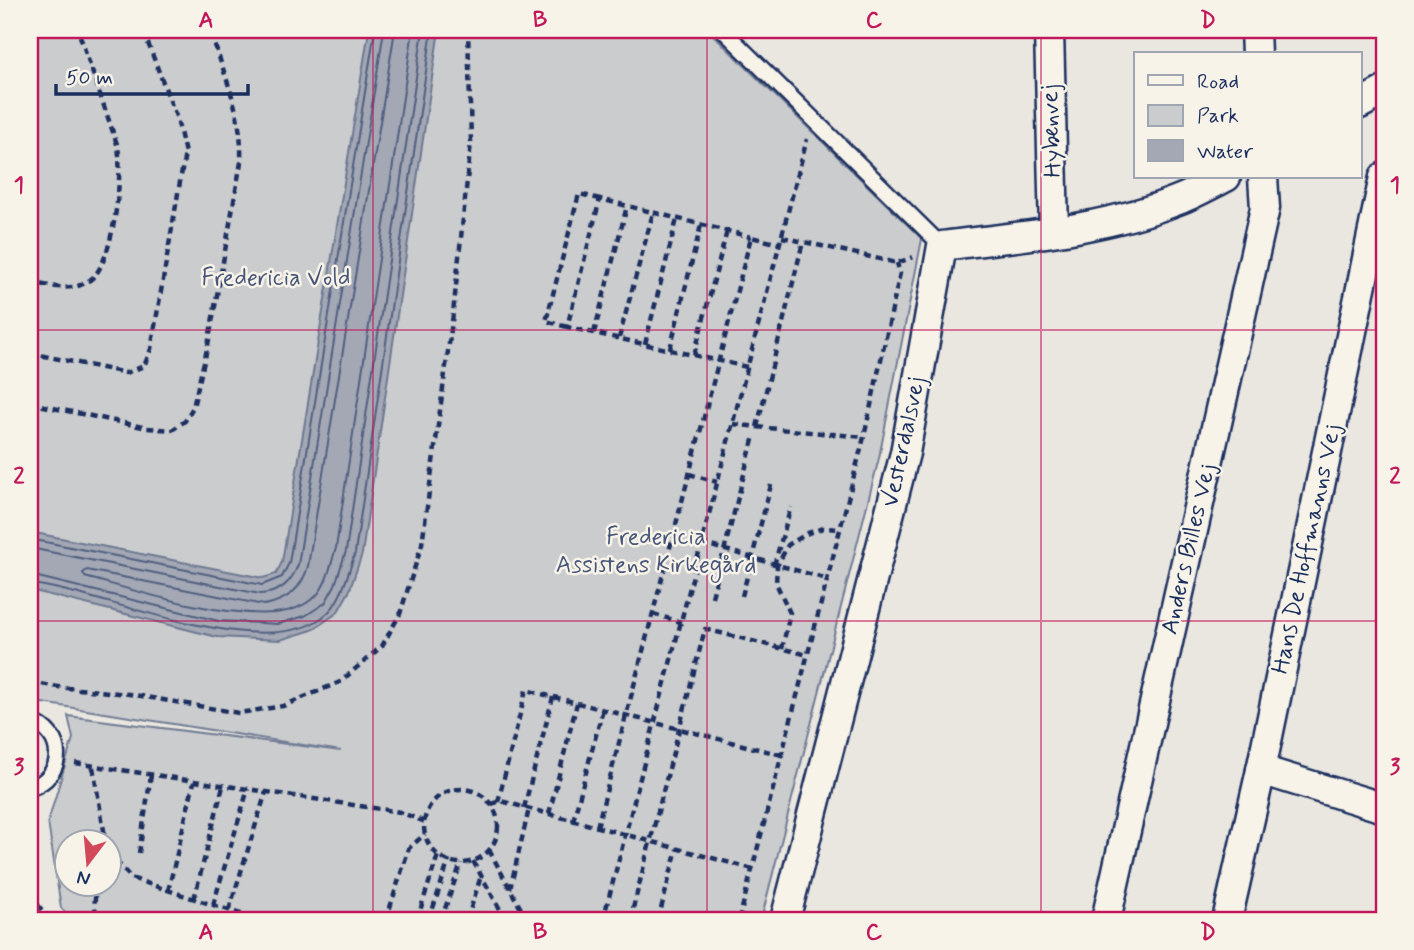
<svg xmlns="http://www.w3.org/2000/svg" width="1414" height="950" font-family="Mynerve,sans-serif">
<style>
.green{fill:#cbcccd;stroke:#737e96;stroke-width:2;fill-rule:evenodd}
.water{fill:#a3a8b4;stroke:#6d7892;stroke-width:2}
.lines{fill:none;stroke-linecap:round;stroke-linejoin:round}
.shore{stroke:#515f80;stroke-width:2}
.service-casing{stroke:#1b2f5e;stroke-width:19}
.minor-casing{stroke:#1b2f5e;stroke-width:33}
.path{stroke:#1b2f5e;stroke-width:4.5;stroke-dasharray:7 5;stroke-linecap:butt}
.service{stroke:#f7f3e8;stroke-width:14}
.minor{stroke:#f7f3e8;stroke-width:28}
.grid{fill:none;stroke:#c2185b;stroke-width:2;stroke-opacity:0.55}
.labels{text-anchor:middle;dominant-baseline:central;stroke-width:5;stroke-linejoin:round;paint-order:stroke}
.street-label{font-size:24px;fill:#1b2f5e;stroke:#f7f3e8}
.park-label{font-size:24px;fill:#47567a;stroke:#f7f3e8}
.neatline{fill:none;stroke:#c2185b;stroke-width:2.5}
.grid-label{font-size:23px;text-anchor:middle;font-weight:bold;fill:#c2185b}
</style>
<rect width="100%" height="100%" fill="#eae7e0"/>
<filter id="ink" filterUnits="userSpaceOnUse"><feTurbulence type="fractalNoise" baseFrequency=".0143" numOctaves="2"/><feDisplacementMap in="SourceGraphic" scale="14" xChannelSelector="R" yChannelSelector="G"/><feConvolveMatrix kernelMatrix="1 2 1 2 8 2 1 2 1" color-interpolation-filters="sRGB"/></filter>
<g filter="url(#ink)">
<path class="green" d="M30,30H708L922,239L879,458L761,920H74L61,908L48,822L73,738L68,716L341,751L30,701ZM66,842H108V884H66Z"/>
<polygon class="water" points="369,30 439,30 362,554 349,592 337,613 312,630 280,640 217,637 30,590 30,532 263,578 276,574 282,562"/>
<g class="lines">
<g class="shore">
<path d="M395,30L308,566C302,589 287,601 264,605L87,570L83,573L85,577C140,592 218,617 275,613C289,612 304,606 315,597C327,586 331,563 336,548L413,30"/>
<polyline points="30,539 262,585 282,577 289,563 375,30"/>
<path d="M30,548L260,594C280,593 291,583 298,565L384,30"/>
<polyline points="30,575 219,621 278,624 305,616 325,603 335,585 346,551 423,30"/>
<path d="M30,584C99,590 281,674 333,607C344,591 349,571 355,553L432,30"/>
</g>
<g class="service-casing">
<g id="service">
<polyline points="723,30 942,246"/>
<path d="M30,721C66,733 66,776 30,788"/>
</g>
</g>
<g class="minor-casing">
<g id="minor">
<polyline points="1049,30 1054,231"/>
<polyline points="1255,30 1256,54"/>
<polyline points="1360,104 1384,91"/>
<polyline points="1261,770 1384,808"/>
<path d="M785,920L905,453L942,246C1021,236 1103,230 1178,200C1194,194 1210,185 1226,177"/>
<polyline points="1106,920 1265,208 1263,177"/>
<polyline points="1227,920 1261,770 1384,177"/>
</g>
</g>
<g class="path">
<polyline points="782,237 897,263 913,257"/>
<path d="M30,282C45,285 63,290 78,286C84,284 93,279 96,274C114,251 123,175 118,147L78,30"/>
<polyline points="567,327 546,321 579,194 600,199"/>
<polyline points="594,333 627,206"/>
<polyline points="619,338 653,213"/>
<polyline points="645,344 677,219"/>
<polyline points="670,349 701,225"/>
<polyline points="30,353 126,373 144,366 151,349 185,153 177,119 143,30"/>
<polyline points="694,355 727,231"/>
<polyline points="747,367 567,327 600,199 751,237"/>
<path d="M30,403L147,428L172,430L185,421L193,407L208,345L241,162C243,112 224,76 210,30"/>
<polyline points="733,424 757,427 803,242"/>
<polyline points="757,427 864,437"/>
<polyline points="689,474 717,482"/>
<polyline points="701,543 827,579"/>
<polyline points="774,565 791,507"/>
<polyline points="742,596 771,485"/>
<polyline points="712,597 754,436"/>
<polyline points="653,614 681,622"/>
<polyline points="782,649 790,613 776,583 777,566 788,545 808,533 823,528 840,529"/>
<polyline points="30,682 58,687 129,694 239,713 283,706 340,682 382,646 400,614 422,544 453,314 471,142 468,30"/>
<polyline points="75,763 400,812 425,822"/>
<polyline points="93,767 106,842"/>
<circle cx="461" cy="826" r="37"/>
<polyline points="498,802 526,690 782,755"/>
<polyline points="491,804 501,801 753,869"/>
<polyline points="524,808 553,697"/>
<polyline points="549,814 577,703"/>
<polyline points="573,821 603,709"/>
<polyline points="597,827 751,237 780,244"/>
<polyline points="489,850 527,920"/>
<polyline points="108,852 131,878 259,920"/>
<polyline points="139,853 151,775"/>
<polyline points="473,861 506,920"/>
<path d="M98,884C95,897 91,909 101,920"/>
<polyline points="510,889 529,809"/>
<polyline points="168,891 194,782"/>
<polyline points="30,895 50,920"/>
<polyline points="194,899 223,786"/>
<polyline points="213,905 248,789"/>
<polyline points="229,910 266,792"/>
<polyline points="386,920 409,848 425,834"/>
<polyline points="417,920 438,855"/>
<polyline points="429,920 449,860"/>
<polyline points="441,920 461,863"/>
<polyline points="467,920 481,876"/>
<polyline points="494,920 498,908"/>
<polyline points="603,920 807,139"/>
<polyline points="630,920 705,629 808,655"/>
<polyline points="658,920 677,849"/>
<polyline points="739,920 864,437 900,273 897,263"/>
</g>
<use href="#service" class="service"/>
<use href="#minor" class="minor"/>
</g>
</g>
<path class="grid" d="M373,30V920M707,30V920M1041,30V920M30,330H1384M30,621H1384"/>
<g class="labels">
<g class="street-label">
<text transform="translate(1052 131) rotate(-92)">Hybenvej</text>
<text transform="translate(904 442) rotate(-78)">Vesterdalsvej</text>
<text transform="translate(1189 549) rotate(-77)">Anders Billes Vej</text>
<text transform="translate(1307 549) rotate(-78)">Hans De Hoffmanns Vej</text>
</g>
<g class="park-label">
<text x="276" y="278">Fredericia Vold</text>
<text x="656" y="537">Fredericia<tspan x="656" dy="28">Assistens Kirkegård</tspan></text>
</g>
</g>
<rect width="1414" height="950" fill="none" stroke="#f7f3e8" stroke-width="77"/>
<rect x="1134" y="52" width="228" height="126" fill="#f7f3e8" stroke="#9fa5b1" stroke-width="2"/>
<rect x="1148" y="75" width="35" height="10" fill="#f7f3e8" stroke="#9fa5b1" stroke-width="2"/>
<text x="1197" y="88" font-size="21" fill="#1b2f5e">Road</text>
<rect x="1148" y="105" width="35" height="21" fill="#cbcccd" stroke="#9fa5b1" stroke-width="2"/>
<text x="1197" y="122" font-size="21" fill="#1b2f5e">Park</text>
<rect x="1148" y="140" width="35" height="21" fill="#a3a8b4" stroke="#9fa5b1" stroke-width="2"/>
<text x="1197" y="158" font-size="21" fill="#1b2f5e">Water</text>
<g transform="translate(88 863) rotate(196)"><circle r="33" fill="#f7f3e8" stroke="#9fa5b1" stroke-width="2"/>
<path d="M0-5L12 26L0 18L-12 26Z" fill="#d1495b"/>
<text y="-10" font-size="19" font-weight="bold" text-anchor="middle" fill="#1b2f5e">N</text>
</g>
<path d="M56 84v10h192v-10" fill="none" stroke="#1b2f5e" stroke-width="3.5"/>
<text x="66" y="84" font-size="21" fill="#1b2f5e" stroke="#f7f3e8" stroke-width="5" paint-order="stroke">50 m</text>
<rect x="38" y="38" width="1338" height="874" class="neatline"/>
<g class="grid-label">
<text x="206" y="27">A</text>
<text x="540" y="27">B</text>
<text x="874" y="27">C</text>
<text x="1208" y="27">D</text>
<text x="19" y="192">1</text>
<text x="1395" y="192">1</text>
<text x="19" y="483">2</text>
<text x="1395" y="483">2</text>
<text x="19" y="774">3</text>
<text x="1395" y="774">3</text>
<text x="206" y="939">A</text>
<text x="540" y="939">B</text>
<text x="874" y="939">C</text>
<text x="1208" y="939">D</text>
</g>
</svg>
